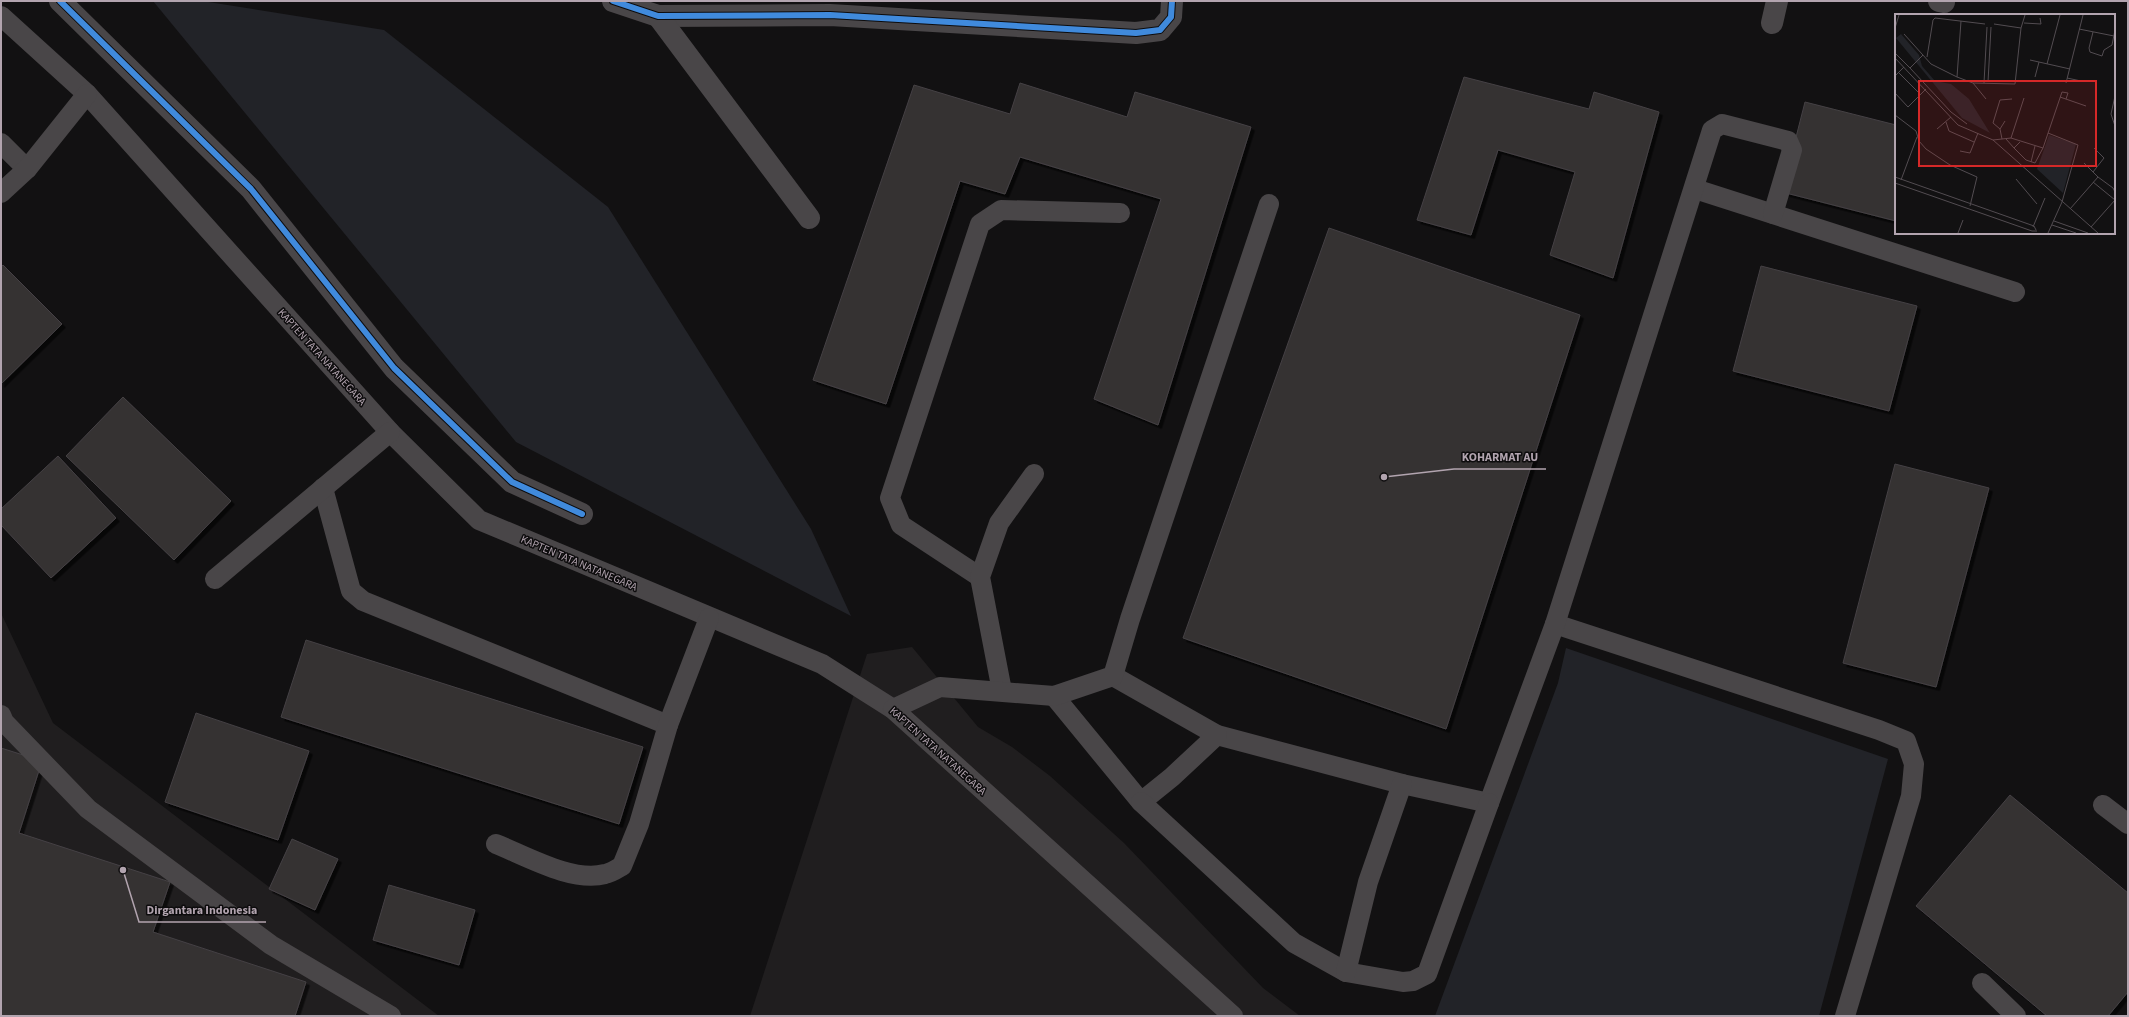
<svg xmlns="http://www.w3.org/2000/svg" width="2129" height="1017" font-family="'Source Sans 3',sans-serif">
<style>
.built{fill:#201e1f}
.green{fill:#222328}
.building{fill:#343133;stroke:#454144;filter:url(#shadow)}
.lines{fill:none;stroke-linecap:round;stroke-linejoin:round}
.lane{stroke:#494648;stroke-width:20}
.street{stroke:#494648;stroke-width:22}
.cycleway-casing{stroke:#0d0c0d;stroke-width:8}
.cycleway{stroke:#408adc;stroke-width:6}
.labels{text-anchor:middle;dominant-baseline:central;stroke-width:3;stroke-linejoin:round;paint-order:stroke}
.street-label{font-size:11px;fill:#b2a4af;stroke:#0d0c0d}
.inset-road{fill:none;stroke:#524c51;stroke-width:1}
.view{fill:#d62828;fill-opacity:0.15;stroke:#d62828;stroke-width:2}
.inset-edge{fill:none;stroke:#b2a4af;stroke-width:2}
.leader{fill:none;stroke:#b2a4af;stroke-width:1.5}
.callout-dot{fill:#b2a4af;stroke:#0d0c0d;stroke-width:1.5}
.callout-label{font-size:12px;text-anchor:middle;font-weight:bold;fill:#b2a4af;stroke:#0d0c0d;stroke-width:3;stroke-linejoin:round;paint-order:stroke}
</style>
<defs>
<filter id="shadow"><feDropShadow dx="3.5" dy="3.5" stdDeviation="0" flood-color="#0009"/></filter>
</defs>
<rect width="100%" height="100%" fill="#121112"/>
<g class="built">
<polygon points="1,613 53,723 439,1016 1,1016"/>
<polygon points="912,647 978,727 1012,747 1050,776 1124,843 1263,988 1300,1016 750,1016 867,654"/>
</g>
<g class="green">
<polygon points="153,1 202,1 384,30 608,207 811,529 851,616 516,442"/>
<polygon points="1566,648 1888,759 1819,1016 1435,1016 1558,683"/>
</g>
<g class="building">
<polygon points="1464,77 1589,109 1594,92 1659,112 1613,278 1550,255 1575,172 1498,150 1471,235 1417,220"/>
<polygon points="1020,83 1127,117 1135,92 1251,127 1158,425 1094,399 1161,199 1020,157 1005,194 960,181 886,404 813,380 914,85 1010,114"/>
<polygon points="1805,102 1896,125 1896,221 1782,192"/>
<polygon points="1329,228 1580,315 1446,729 1183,638"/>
<polygon points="3,265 62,324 1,384 1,267"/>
<polygon points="1761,266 1917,306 1889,411 1733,371"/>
<polygon points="123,397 231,501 174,560 66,456"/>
<polygon points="58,456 116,518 51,578 1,525 1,509"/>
<polygon points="1895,464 1989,488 1936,687 1843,663"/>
<polygon points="306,640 643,747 619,824 281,717"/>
<polygon points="196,713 309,751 278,840 165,802"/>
<polygon points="1,748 42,761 19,833 170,882 153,932 306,982 295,1016 1,1016"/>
<polygon points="2010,795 2128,893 2128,992 2108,1016 2047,1016 1916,906"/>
<polygon points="292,839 338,859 315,910 269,889"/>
<polygon points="389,885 475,910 459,965 373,940"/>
</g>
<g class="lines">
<g class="lane">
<polyline points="1,16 87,94 390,432 479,520 822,664 893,709 1233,1016"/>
<polyline points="1,143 27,169"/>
<polyline points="1695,189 2015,292"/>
<polyline points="1,193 27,169 87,94"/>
<polyline points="323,488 351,591 363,601 668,725"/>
<polyline points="980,577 901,525 890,498 980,224 1001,210 1120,213"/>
<polyline points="215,579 390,432"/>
<polyline points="1555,624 1879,730 1906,741 1914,764 1911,796 1845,1016"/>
<polyline points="1113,676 1217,735 1402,784 1489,803 1555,624 1712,130 1722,124 1788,141 1792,150 1773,214"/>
<polyline points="1002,691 980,577 999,523 1034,474"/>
<polyline points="1054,696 1141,802 1172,777 1217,735"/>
<polyline points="893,709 940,687 1054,696 1113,676 1130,619 1269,204"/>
<polyline points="1,715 4,722 88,809 271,945 391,1016"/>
<polyline points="1141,802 1294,943 1346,972 1403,982 1413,981 1427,974 1489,803"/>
<polyline points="2103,805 2128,824"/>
<path d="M496,844C526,856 573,883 605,874C611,873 617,869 622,866L639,824L668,725L709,618"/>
<polyline points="1346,972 1368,882 1402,784"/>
<polyline points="1982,983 2016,1016"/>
</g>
<g class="street">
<polyline points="60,1 251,189 394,368 512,482 582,514"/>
<polyline points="613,1 658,16 830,15 1136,33 1160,30 1171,17 1172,1"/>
<polyline points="1939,1 1944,2"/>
<polyline points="658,16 809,218"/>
<polyline points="1772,23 1777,1"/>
</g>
<g class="cycleway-casing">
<g id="cycleway">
<polyline points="60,1 251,189 394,368 512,482 582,514"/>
<polyline points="613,1 658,16 830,15 1136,33 1160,30 1171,17 1172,1"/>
</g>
</g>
<use href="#cycleway" class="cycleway"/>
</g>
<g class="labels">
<g class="street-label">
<text transform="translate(322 357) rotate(48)">KAPTEN TATA NATANEGARA</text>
<text transform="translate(579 563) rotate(23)">KAPTEN TATA NATANEGARA</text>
<text transform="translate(938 751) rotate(42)">KAPTEN TATA NATANEGARA</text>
</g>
</g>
<g transform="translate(1895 14)">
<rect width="220" height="220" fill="#121112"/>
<path d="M6,20L24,41L27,52L40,67L56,70L74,85L95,119L67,104L1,24ZM154,121L181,130L168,179L142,155Z" fill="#222328"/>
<path class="inset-road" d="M129,9L146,10L145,4M99,10L126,14M0,14L4,1M184,15L219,22M198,18L194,34L195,38L207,42L209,36L217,31L220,16M9,20L36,50L62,63L78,69L120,70L126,14L130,1M0,39L15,54M28,41L15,54L56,98L72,110M32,43L38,6L40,4L90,10M0,44L63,111L98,126L203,219M135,46L175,55M152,50L165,1M4,59L26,81M0,62L9,53M62,63L66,7M140,63L144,48M172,64L186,67M93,68L96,13M78,69L91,85M89,69L92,13M171,69L188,1M0,79L13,93L31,75M220,82L216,100L220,112M165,83L191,92M0,101L21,117L24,127L31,135L55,151L82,163L75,192M51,108L54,117L79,128M42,115L56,103M105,115L98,109L105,86L117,85M116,124L148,134L167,78L173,79L171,85M107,125L105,115L110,107M111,125L119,134L125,128M98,126L116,124L129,84M119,134L131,146L140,149L148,134M65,137L75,139L83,119M136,148L140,132M198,158L209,144L199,134M0,163L139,212L141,216M203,163L218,174L220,178M121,165L142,190M6,166L22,123M0,169L137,217H142M175,195L203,163L189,149M159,207L193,219M157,211L181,219M138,213L150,184M196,213L220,186L198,168M63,219L68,206M153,219L167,188L183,131L153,119"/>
<path class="view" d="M24,67H201V152H24Z"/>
<rect width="220" height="220" class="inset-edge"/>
</g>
<path class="leader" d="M1384 477L1454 469H1546M123 870L139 922H266"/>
<g class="callout-dot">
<circle cx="1384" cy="477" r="4"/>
<circle cx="123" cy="870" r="4"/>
</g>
<g class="callout-label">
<text x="1500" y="461">KOHARMAT AU</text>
<text x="202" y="914">Dirgantara Indonesia</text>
</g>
<rect width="2129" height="1017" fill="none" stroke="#b2a4af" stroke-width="4"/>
</svg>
